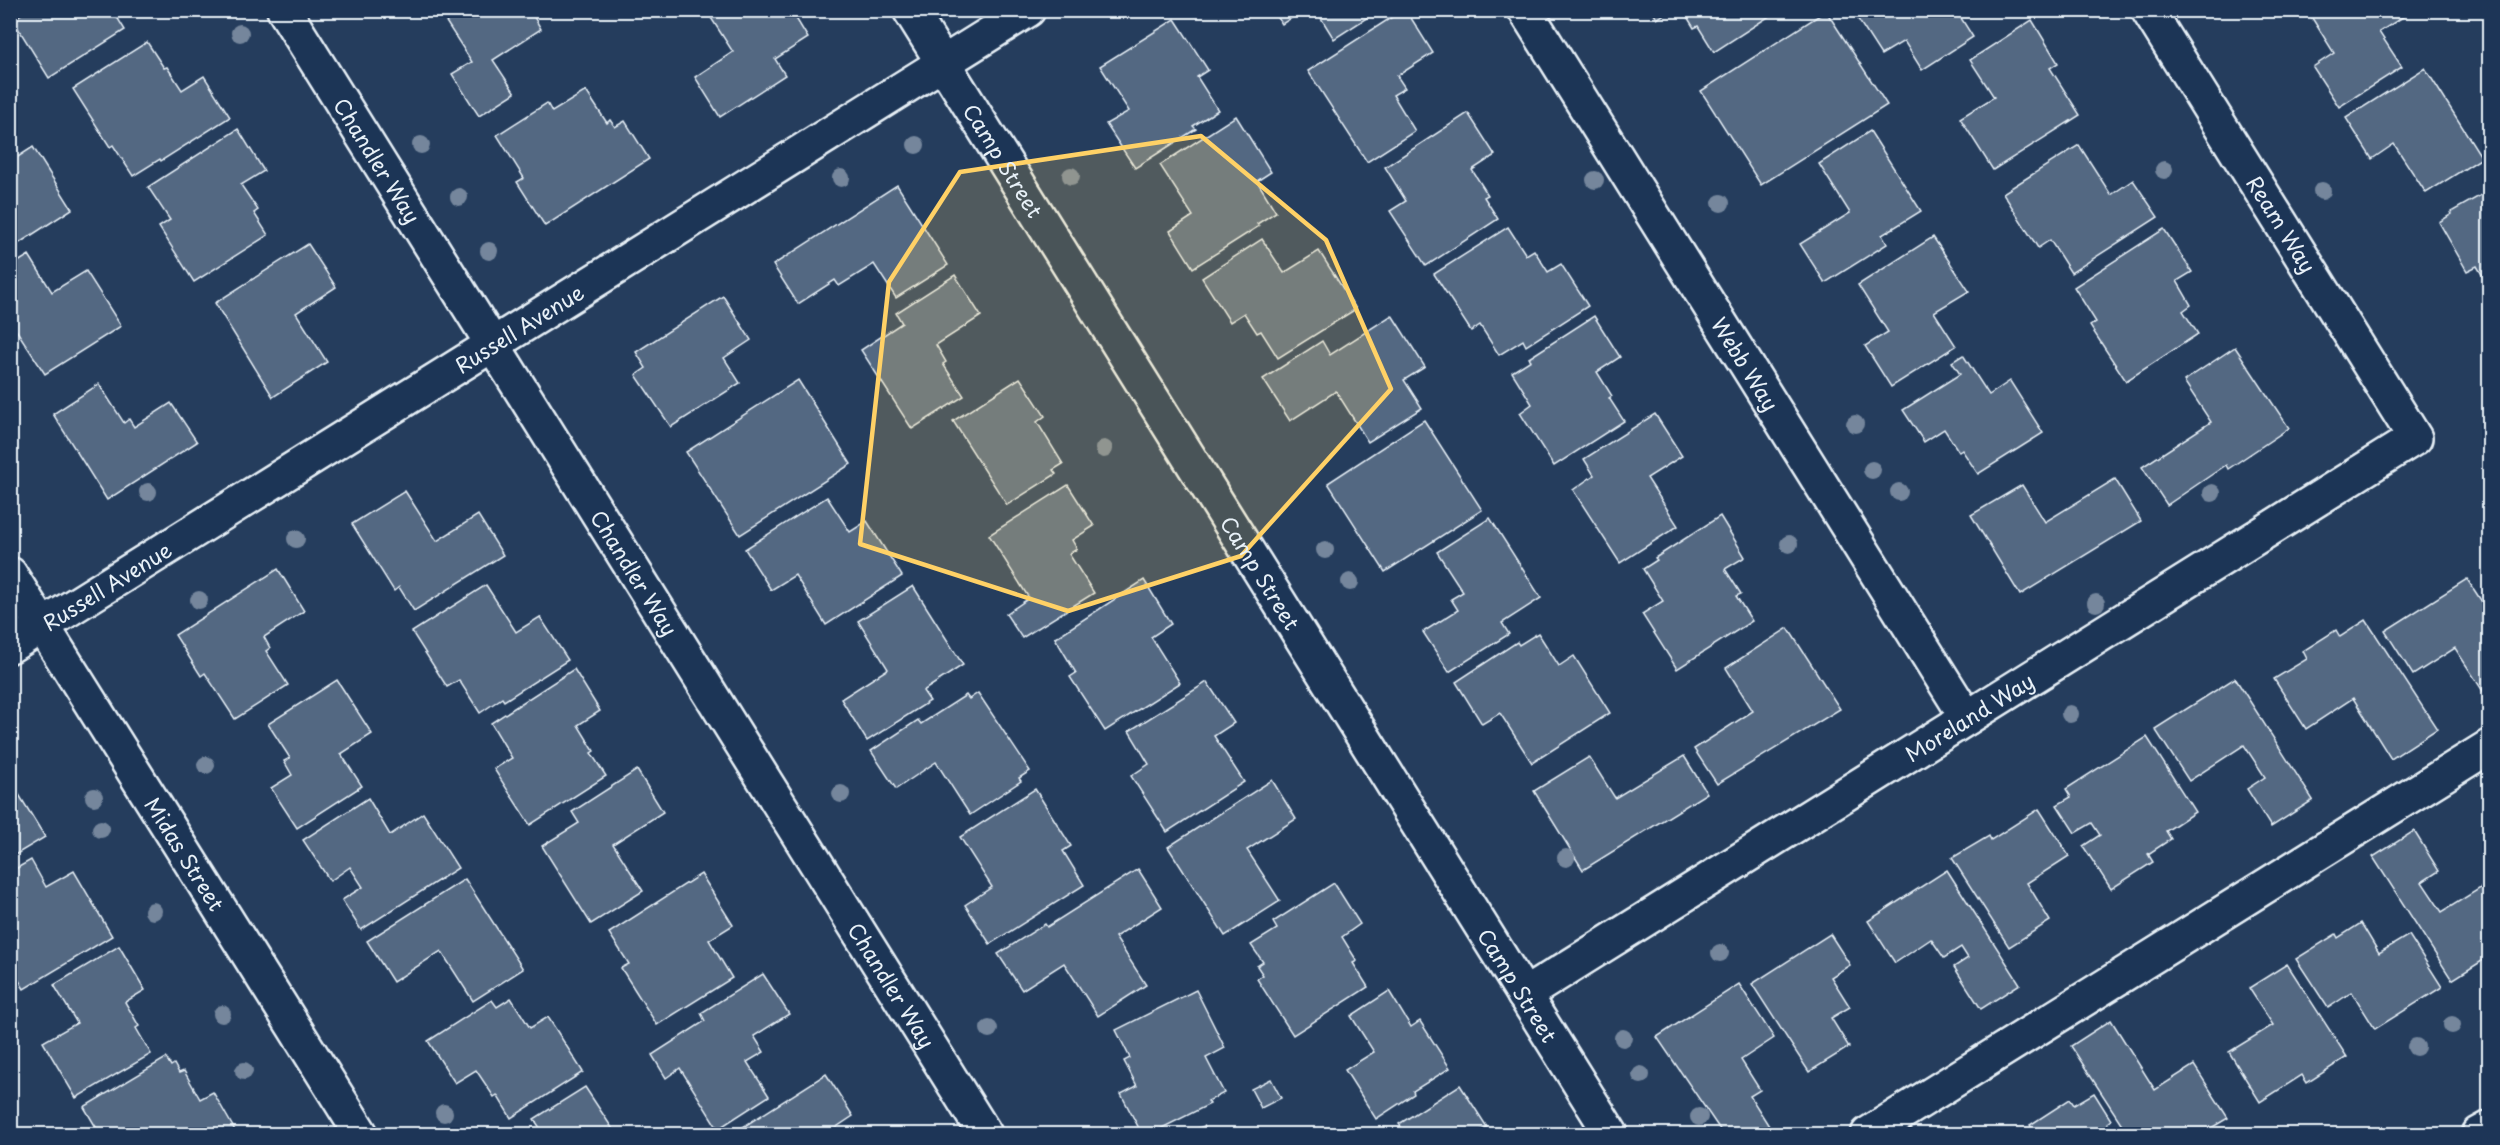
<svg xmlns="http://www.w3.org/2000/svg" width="2500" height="1145" font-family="'Playpen Sans',sans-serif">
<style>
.building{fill:#536782;stroke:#e8f1f8;stroke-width:1.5}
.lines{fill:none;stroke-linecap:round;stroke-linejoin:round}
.minor-casing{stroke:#e8f1f8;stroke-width:38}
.minor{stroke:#1d3557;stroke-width:33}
.tree{fill:#74869c}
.marked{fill:#ffd166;fill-opacity:0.2;stroke:#ffd166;stroke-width:4.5;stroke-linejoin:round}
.labels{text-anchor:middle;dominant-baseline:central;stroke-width:4.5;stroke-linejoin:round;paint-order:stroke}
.street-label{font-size:21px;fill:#e8f1f8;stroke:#1d3557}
</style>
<rect width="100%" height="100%" fill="#253d5d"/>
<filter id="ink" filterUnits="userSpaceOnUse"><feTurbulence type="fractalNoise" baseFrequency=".0167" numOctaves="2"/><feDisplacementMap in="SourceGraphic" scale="12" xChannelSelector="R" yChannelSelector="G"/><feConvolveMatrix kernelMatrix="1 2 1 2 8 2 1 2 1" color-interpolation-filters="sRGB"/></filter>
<g filter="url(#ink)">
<g class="building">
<polygon points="27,10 120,10 115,14 125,30 49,78 13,20"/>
<polygon points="453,10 530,10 541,29 493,60 515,93 479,116 452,74 472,62 443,17"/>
<polygon points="706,10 791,10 808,38 775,59 785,75 720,117 695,77 733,52"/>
<polygon points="1273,10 1304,10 1282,24"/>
<polygon points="1316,10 1379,10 1334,39"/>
<polygon points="1403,10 1406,10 1433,53 1397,76 1405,88 1393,95 1415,131 1367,162 1308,71"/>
<polygon points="1652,10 1671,10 1657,19"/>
<polygon points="1683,10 1779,10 1714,52 1698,26 1694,28"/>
<polygon points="1852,10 1956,10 1973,37 1922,70 1904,41 1881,55"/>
<polygon points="2307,10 2410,10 2411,12 2379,32 2402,67 2339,107 2313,67 2334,53"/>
<polygon points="1826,11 1887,105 1761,185 1701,91"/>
<polygon points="1175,19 1208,70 1197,77 1218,110 1193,126 1196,129 1135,168 1106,124 1129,111 1100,66"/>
<polygon points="2032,20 2058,63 2050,68 2080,115 1993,170 1960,118 1994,97 1970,60"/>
<polygon points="147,42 164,68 167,67 182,90 204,76 230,117 161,161 160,159 133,176 113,145 110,147 73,89"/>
<polygon points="2425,68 2482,158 2426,193 2394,144 2372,159 2346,118"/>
<polygon points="586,91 607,123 610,120 615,127 625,121 649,159 545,226 517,182 524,178 497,135 547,103 552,112"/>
<polygon points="1468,113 1495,155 1472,170 1488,195 1484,197 1498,219 1426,266 1390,211 1406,201 1385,167"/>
<polygon points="1236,116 1271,172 1257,181 1276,212 1257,224 1259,226 1193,268 1170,231 1193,216 1160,165"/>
<polygon points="238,129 264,171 241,185 258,210 254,213 268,235 194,282 159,227 170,220 148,187"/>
<polygon points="1870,131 1921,211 1882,235 1887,244 1825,283 1800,244 1850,213 1819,164"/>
<polygon points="2079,145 2111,195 2133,180 2158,217 2071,273 2050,240 2038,248 2003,193"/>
<polygon points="33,147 72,209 10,249 10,162"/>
<polygon points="897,185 948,265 896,298 874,264 839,286 835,280 798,304 773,265"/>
<polygon points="2490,190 2490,288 2477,266 2467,271 2439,222 2452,214 2451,212"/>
<polygon points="1508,227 1526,255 1534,250 1548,272 1561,264 1588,306 1526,346 1523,340 1499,355 1480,325 1471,331 1434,274"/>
<polygon points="2164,229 2192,272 2177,281 2191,305 2183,311 2198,334 2126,381 2090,326 2096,322 2074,287"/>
<polygon points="1933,237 1969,291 1934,312 1956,346 1891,387 1865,346 1888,332 1858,285"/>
<polygon points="1262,239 1284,273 1319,251 1356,309 1278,358 1261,331 1257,333 1244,313 1230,322 1202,278"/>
<polygon points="308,244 336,287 296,313 327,362 273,397 215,303"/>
<polygon points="29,255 52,292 86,271 121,326 45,374 13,325 10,327 10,267"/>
<polygon points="955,275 981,316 936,345 946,362 943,364 964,396 912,429 861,350 902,323 896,313"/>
<polygon points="723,296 751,340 724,358 740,383 671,427 636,375 646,368 636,352"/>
<polygon points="1392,315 1425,367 1404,380 1422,408 1368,442 1336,391 1290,421 1263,379 1322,341 1330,355"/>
<polygon points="1594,316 1620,357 1597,372 1612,396 1609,398 1624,421 1554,466 1520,413 1532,404 1512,372 1531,360 1529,358"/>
<polygon points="2235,347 2289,428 2228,469 2226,465 2167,505 2142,467 2211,422 2184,381"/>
<polygon points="1963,355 1989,395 2010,381 2043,433 1978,474 1962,450 1959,452 1944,429 1924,442 1903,410 1960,374 1952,362"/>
<polygon points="1020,378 1045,416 1037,422 1063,464 1053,470 1056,474 1007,505 953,421"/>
<polygon points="798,380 851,464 740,535 686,452"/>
<polygon points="99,384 124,423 129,419 134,427 171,403 197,442 107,500 53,414"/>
<polygon points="1655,414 1682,456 1647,478 1678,526 1620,563 1573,490 1594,475 1584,459"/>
<polygon points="1424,420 1482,510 1385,572 1328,483"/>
<polygon points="2115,479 2141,521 2020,595 1971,515 2022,485 2045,522"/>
<polygon points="1068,485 1094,526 1072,540 1077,549 1069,554 1094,593 1022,638 1006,614 1029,598 989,535"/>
<polygon points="405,491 437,541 478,515 503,555 414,611 399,587 394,591 352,524"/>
<polygon points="827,497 850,532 867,521 902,576 826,625 795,575 771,590 745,549"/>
<polygon points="1720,516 1745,557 1725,569 1741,594 1736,596 1752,621 1677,669 1642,614 1663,601 1643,569 1657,560 1655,558"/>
<polygon points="1490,518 1541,598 1502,623 1509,634 1449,672 1423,632 1458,610 1451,599 1463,592 1437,552"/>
<polygon points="278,569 304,611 264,637 270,648 266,651 288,685 235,719 205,673 201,676 175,635"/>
<polygon points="2467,579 2490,614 2490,702 2455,648 2413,675 2385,631"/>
<polygon points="1144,580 1171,624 1151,637 1180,683 1105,731 1070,677 1076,673 1055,638"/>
<polygon points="486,585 516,632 540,617 568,660 504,701 502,698 480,713 459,680 447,687 412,632"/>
<polygon points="913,586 963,665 923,691 930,701 867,741 841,699 888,669 858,621"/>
<polygon points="2366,620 2437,729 2391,759 2353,698 2306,729 2274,679 2307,659 2303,651 2336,630 2340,637"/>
<polygon points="1788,628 1840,709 1717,784 1694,749 1753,711 1726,668"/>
<polygon points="1538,633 1559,666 1574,656 1610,713 1532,763 1500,713 1482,724 1456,682 1517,642 1519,645"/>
<polygon points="574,669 600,711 578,725 594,751 591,753 606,776 530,825 494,769 512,758 491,723"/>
<polygon points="2235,678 2313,800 2271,827 2247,789 2265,777 2244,745 2189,781 2155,729"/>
<polygon points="337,680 372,734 341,754 362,786 297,828 271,788 292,775 284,761 290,758 268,724"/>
<polygon points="1207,682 1234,723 1214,736 1244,782 1167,832 1131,776 1149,764 1129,731"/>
<polygon points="978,693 1030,771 1019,778 1021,781 970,815 936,762 896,789 871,751 918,720 921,724 966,695 969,699"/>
<polygon points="2147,737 2195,812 2166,831 2171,839 2148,854 2153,862 2111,889 2083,846 2100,835 2092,823 2075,833 2057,805 2071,797 2066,789"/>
<polygon points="1684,756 1707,793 1583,870 1534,791 1589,757 1615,798"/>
<polygon points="637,770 663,812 613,844 643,891 591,924 542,846 579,823 572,812"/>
<polygon points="10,780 45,837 10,858"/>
<polygon points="1272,780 1296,819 1247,850 1280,901 1225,936 1168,847"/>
<polygon points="1035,789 1071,846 1063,851 1084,885 990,944 965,905 992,887 960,837"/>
<polygon points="368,798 390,835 423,813 458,868 361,930 342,900 363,887 350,867 330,881 303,840"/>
<polygon points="2039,809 2069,856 2027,883 2050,921 2009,947 1952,858 1989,836 1991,840"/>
<polygon points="2414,831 2439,871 2422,882 2442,912 2490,882 2490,956 2452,980 2373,857"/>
<polygon points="31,860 46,887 74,871 112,936 24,989 10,966 10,872"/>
<polygon points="1138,869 1162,907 1115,937 1146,985 1098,1016 1064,963 1022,990 998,954 1045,924 1047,927"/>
<polygon points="1947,870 2020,984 1981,1009 1954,967 1968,958 1961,947 1944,958 1931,939 1895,963 1868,921"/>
<polygon points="701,874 733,925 709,940 732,978 657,1025 621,968 629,964 609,933"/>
<polygon points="465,879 523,969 473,1001 441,951 393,982 367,941"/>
<polygon points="1334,883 1360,924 1342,937 1357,961 1353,963 1368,987 1293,1035 1257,979 1263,975 1257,966 1263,962 1251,945 1277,929 1273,922"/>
<polygon points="2361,923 2379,953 2409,935 2442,987 2375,1029 2352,992 2328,1008 2296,959 2336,934 2338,938"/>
<polygon points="1830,934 1850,965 1831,977 1850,1007 1831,1018 1849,1047 1809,1072 1752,984"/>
<polygon points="119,946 145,990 125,1002 139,1026 136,1028 151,1054 76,1098 43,1042 77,1023 54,985"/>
<polygon points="2287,964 2347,1057 2307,1083 2302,1075 2260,1102 2229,1052 2273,1025 2249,988"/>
<polygon points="763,974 789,1014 754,1036 764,1052 747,1062 769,1096 718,1129 680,1068 666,1078 652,1055 705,1021 701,1013"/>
<polygon points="1739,984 1774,1038 1741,1060 1760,1090 1750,1096 1774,1134 1723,1134 1657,1037"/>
<polygon points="1196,990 1225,1048 1206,1058 1224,1093 1208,1101 1210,1104 1150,1134 1142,1134 1121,1094 1137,1086 1124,1061 1130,1058 1116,1030"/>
<polygon points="1389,991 1411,1027 1420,1021 1450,1068 1413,1091 1414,1094 1376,1119 1345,1070 1374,1052 1351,1016"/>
<polygon points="511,998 530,1028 548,1017 583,1072 511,1118 497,1095 494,1097 476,1070 455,1083 428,1041 492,1000 497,1007"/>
<polygon points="2111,1020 2155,1090 2194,1065 2228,1118 2201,1134 2128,1134 2071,1046"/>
<polygon points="166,1058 171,1066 174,1064 179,1073 184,1071 200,1099 213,1092 237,1134 100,1134 84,1107"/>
<polygon points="826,1074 853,1116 826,1134 732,1134"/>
<polygon points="1271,1079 1281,1098 1261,1108 1251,1089"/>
<polygon points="1460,1085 1487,1127 1475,1134 1406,1134 1399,1124"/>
<polygon points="585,1087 616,1134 544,1134 534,1119"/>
<polygon points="2094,1093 2111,1120 2107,1123 2114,1134 2036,1134 2030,1125 2070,1099 2074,1105"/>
<polygon points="1204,1126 1207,1134 1183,1134"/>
</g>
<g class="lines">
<g class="minor-casing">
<g id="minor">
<path id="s1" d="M284,10L985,1134"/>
<path id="s2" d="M910,10L1611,1134"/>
<path id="s3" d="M1525,10L1967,718"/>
<path id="s4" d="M10,574L361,1134"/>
<path id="s5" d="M10,646L1028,10"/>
<path id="s6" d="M1524,995L2415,438L2148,10"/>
<polyline points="1868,1134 2490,746"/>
<polyline points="2479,1134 2490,1128"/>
</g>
</g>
<use href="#minor" class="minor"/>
</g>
<g class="tree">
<circle cx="240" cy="33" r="9"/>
<circle cx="421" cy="145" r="9"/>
<circle cx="916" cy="145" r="9"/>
<circle cx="2164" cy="170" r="9"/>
<circle cx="1071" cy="176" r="9"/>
<circle cx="841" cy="178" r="9"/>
<circle cx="1595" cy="180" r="9"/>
<circle cx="2322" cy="191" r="9"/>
<circle cx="459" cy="197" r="9"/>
<circle cx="1721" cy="203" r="9"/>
<circle cx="489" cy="251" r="9"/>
<circle cx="1855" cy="424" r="9"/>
<circle cx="1104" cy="449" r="9"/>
<circle cx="1872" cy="470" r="9"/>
<circle cx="148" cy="492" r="9"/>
<circle cx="1899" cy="492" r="9"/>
<circle cx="2212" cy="493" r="9"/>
<circle cx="296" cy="539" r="9"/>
<circle cx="1789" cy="544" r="9"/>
<circle cx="1325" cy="550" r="9"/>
<circle cx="1350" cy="582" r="9"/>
<circle cx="199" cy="600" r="9"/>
<circle cx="2096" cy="603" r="9"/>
<circle cx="2070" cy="714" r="9"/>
<circle cx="206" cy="765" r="9"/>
<circle cx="841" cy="794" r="9"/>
<circle cx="94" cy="797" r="9"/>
<circle cx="101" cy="829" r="9"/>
<circle cx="1566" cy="858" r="9"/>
<circle cx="153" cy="911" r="9"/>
<circle cx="1720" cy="953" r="9"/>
<circle cx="222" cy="1014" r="9"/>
<circle cx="2452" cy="1025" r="9"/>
<circle cx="989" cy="1029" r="9"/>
<circle cx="1623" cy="1038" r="9"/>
<circle cx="2416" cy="1047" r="9"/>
<circle cx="244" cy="1071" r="9"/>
<circle cx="1641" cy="1075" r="9"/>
<circle cx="444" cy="1113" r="9"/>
<circle cx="1699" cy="1117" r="9"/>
</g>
</g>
<path class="marked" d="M1201,136L1326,240L1391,389L1241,556L1068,611L860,544L889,282L960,172Z"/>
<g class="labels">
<g class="street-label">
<text stroke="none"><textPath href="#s1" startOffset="177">Chandler Way</textPath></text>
<text stroke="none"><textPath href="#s2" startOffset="177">Camp Street</textPath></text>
<text transform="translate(2282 224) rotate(58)">Ream Way</text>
<text stroke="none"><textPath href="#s5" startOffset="600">Russell Avenue</textPath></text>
<text stroke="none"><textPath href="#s3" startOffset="417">Webb Way</textPath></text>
<text stroke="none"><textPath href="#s2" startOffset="663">Camp Street</textPath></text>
<text stroke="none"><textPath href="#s1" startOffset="663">Chandler Way</textPath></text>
<text stroke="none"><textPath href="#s5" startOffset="114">Russell Avenue</textPath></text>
<text stroke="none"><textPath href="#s6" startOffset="525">Moreland Way</textPath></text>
<text stroke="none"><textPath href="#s4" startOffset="330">Midas Street</textPath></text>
<text stroke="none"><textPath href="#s1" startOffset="1149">Chandler Way</textPath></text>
<text stroke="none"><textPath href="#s2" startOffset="1149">Camp Street</textPath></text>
</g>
</g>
<rect width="2500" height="1145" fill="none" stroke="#1d3557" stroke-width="36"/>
<rect x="18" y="18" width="2464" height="1109" fill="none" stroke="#e8f1f8" stroke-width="2" filter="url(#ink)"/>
</svg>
